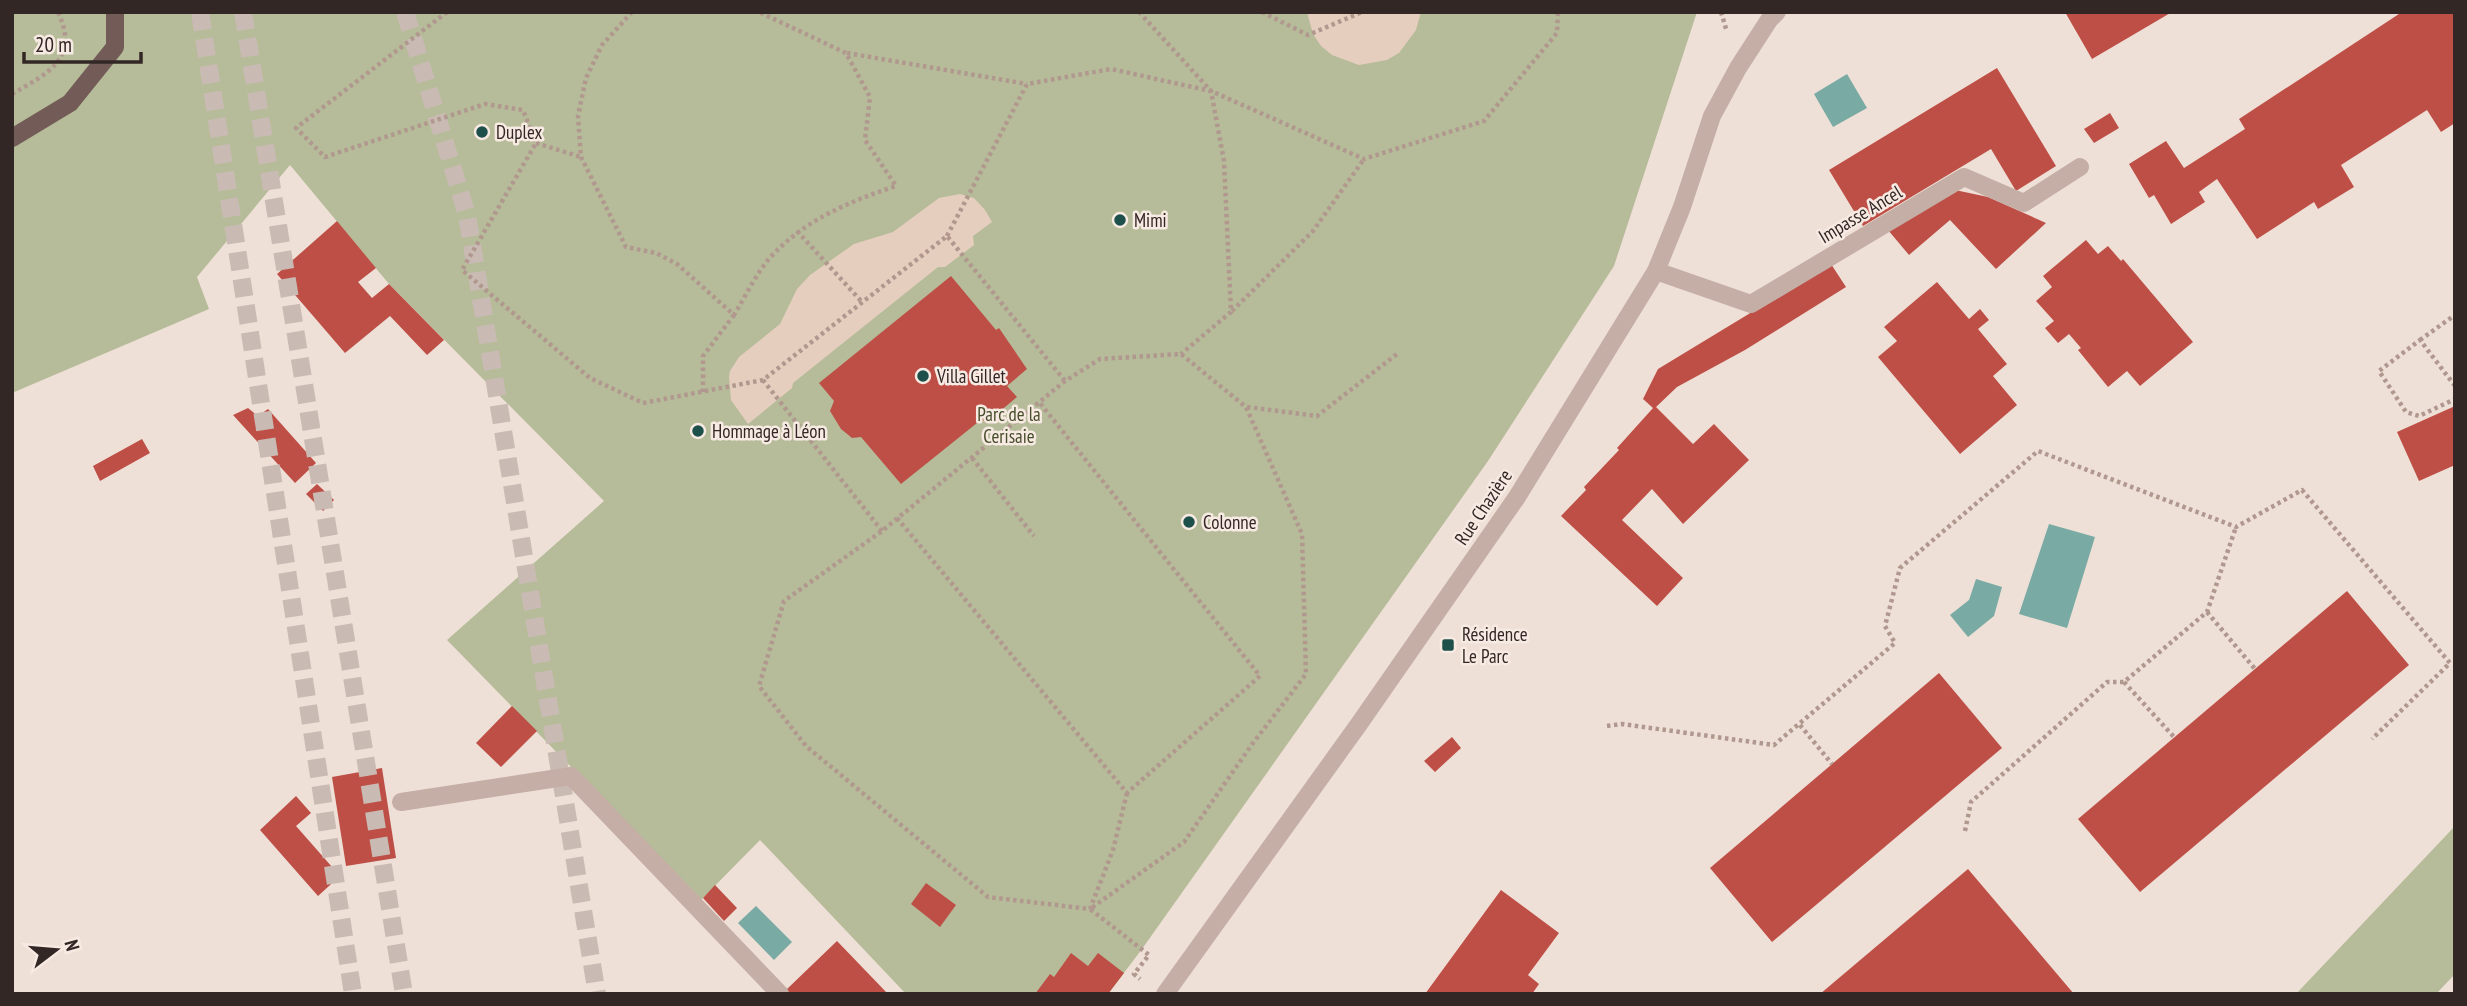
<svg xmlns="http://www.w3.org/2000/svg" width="2467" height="1006" font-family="'PT Sans Narrow',sans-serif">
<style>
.green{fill:#b6bc99}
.plaza{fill:#e6cebf}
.water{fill:#79aaa3}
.building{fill:#be4f46}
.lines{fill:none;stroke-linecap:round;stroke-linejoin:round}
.minor-tunnel{stroke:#c9bbb3;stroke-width:18;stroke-dasharray:18 9;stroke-linecap:butt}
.major-tunnel{stroke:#c9bbb3;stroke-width:18;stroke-dasharray:18 9;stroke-linecap:butt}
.path{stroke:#b1988f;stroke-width:4.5;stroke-dasharray:3.5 3.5;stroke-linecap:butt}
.minor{stroke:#c5aea5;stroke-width:18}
.major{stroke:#735c57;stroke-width:18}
.poi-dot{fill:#1e504b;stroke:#f7eae3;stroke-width:2.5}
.labels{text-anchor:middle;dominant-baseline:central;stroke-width:5;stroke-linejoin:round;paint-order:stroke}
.poi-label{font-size:19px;fill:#322725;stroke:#f7eae3;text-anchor:start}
.street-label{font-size:19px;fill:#322725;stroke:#f7eae3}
.park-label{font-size:19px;fill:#474e2b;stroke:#f7eae3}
</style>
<rect width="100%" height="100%" fill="#efe0d7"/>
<g class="green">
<polygon points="12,12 1697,12 1614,266 1488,461 1142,949 1108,994 906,994 760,840 701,900 447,640 604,501 389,284 290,165 197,277 209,309 12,393"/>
<polygon points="2455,826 2455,974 2436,994 2296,994"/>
</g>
<g class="plaza">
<polygon points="1307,12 1421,12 1416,30 1399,53 1387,60 1359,65 1332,55 1321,46 1313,34"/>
<polygon points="960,194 974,198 985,210 992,222 973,236 974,245 945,267 938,267 793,383 792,388 748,424 731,400 729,377 730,371 739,357 780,324 797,289 810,275 854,244 893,232 939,198"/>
</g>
<g class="water">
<polygon points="1847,74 1867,108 1833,127 1814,94"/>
<polygon points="2049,524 2095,537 2067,628 2019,614"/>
<polygon points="1976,579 2002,587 1994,616 1968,637 1950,615 1969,600"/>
<polygon points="756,906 792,942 774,960 738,923"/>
</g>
<g class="building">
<polygon points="2065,12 2172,12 2092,59"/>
<polygon points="2402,12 2455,12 2455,123 2441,132 2427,110 2341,165 2354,187 2318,209 2314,202 2257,239 2217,179 2199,192 2205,202 2171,224 2154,195 2149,198 2129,164 2166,141 2184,168 2245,129 2239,119"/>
<polygon points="1997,68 2056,166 2016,191 1991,149 1863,226 1829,170"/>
<polygon points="2110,113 2119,128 2094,143 2084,129"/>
<polygon points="1955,190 1988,197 2046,223 1996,269 1950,220 1909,255 1888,230"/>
<polygon points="337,221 376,268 358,282 372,298 389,284 444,340 427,355 390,316 345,353 277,274"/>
<polygon points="2086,240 2098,254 2108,246 2121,261 2123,259 2193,342 2140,386 2127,371 2108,387 2078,350 2081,348 2069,334 2058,343 2045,328 2054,321 2036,301 2052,287 2043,276"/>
<polygon points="1831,264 1846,287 1745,350 1677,387 1656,407 1693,444 1714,424 1749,460 1683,524 1652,489 1622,520 1683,578 1657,606 1561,516 1586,490 1584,487 1619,450 1617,448 1653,408 1643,399 1658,369"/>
<polygon points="951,276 996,330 999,328 1027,369 1007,386 1017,397 986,423 982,419 901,484 861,437 852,438 841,429 830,411 834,401 819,383"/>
<polygon points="1937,282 1969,319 1980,309 1989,320 1978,329 2007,364 1993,376 2017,405 1960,454 1878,357 1897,341 1884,327"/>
<polygon points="2455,406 2455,465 2419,481 2397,432"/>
<polygon points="248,408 258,416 268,409 316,463 295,483 233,415"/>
<polygon points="142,439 150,453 100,481 93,466"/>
<polygon points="317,484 334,500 323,511 306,494"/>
<polygon points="2347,591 2409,665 2140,892 2078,819"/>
<polygon points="1939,673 2002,748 1772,942 1710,868"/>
<polygon points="512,706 537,731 501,767 476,743"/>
<polygon points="1452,737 1461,748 1435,772 1424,761"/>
<polygon points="382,768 396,858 346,866 332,777"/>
<polygon points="296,796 311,813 296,826 340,876 318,896 260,830"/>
<polygon points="1968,869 2074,994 1820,994"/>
<polygon points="926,883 956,905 940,927 911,904"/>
<polygon points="715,885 737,908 724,921 703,898"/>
<polygon points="1501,890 1559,933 1528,975 1539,984 1532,994 1425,994"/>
<polygon points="837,941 888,994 790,994 786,990"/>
<polygon points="1071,953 1088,966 1098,953 1124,973 1108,994 1035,994 1050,974 1054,977"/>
</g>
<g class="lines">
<polyline class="minor-tunnel" points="405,12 467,215 597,994"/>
<g class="major-tunnel">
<polyline points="200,12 353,994"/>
<polyline points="243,12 404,994"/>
</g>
<g class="path">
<polyline points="447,12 296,128 325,157 485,104 523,110 536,143 462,270 590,378 643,403 763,380"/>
<path d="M632,12L602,45L586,78L578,116L581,157L626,247L656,253L677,264L734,315C745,297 755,276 768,260C802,221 848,202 896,186L865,140L870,97L846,53L759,12"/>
<polyline points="1139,12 1211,91 1224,161 1231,312 1181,354"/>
<polyline points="1262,12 1308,35 1362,12"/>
<polyline points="1721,12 1727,32"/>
<polyline points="847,53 1027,84"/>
<path d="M12,94C48,73 80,59 58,12"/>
<polyline points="536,143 581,157"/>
<polyline points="797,231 862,302"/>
<polyline points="947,236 1027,84 1111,69 1211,91 1364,159 1484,121 1557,33 1558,12"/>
<polyline points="1232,311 1313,231 1364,159"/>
<polyline points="2420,340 2455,315"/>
<polyline points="2455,386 2420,340 2379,371 2406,412 2419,416 2455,399"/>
<polyline points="703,392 703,356 734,315"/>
<polyline points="1247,407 1317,416 1397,354"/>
<polyline points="972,458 1034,536"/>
<polyline points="897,518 1127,793 1260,676 1039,402"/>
<polyline points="882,531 763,380 947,236 1065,381"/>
<polyline points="2207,612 2255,669"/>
<polyline points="2124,682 2174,737"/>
<polyline points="1800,725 1832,764"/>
<polyline points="1607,726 1622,724 1774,745 1895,643 1885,626 1900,568 2038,451 2236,527 2302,490 2450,663 2372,739"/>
<polyline points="1127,793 1113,850 1090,909 988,897 806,746 759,686 784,601 882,531 1065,381 1100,359 1181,354 1246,407 1302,534 1306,674 1253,743 1184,842 1090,909 1149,955 1134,974 1140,979"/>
<polyline points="1965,831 1971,802 2107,682 2124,682 2207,612 2236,527"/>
</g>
<g class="minor">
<polyline points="1656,271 1751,304 1964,177 2024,203 2080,167"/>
<polyline points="401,802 571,776 780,994"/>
<polyline points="1165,994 1359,724 1517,497 1656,271 1682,207 1712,116 1738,68 1769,20 1777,12"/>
</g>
<polyline class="major" points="12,138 70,103 115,47 115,12"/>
</g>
<g class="poi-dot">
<circle cx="482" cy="132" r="7"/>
<circle cx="1120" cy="220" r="7"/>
<circle cx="923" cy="376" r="7"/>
<circle cx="698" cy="431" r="7"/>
<circle cx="1189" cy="522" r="7"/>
<rect x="1441" y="638" width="14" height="14" rx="3.5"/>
</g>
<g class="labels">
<g class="poi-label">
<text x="496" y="132">Duplex</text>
<text x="1134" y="220">Mimi</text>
<text x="937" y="376">Villa Gillet</text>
<text x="712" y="431">Hommage à Léon</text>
<text x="1203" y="522">Colonne</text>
<text x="1462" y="634">Résidence<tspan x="1462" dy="22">Le Parc</tspan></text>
</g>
<g class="street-label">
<text transform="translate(1860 214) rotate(-31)">Impasse Ancel</text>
<text transform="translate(1483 507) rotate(-56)">Rue Chazière</text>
</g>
<g class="park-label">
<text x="1009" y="414">Parc de la<tspan x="1009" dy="22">Cerisaie</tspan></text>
</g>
</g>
<rect width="2467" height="1006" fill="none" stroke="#322725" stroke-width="28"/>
<g transform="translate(56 950) rotate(74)" stroke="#f7eae3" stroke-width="5" paint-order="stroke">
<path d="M0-5L12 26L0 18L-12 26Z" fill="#322725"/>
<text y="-10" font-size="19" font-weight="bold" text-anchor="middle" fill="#322725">N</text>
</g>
<path d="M24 52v10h117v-10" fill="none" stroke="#322725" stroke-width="3.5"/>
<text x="35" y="52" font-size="21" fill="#322725" stroke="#f7eae3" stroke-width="5" paint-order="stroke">20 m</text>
</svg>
